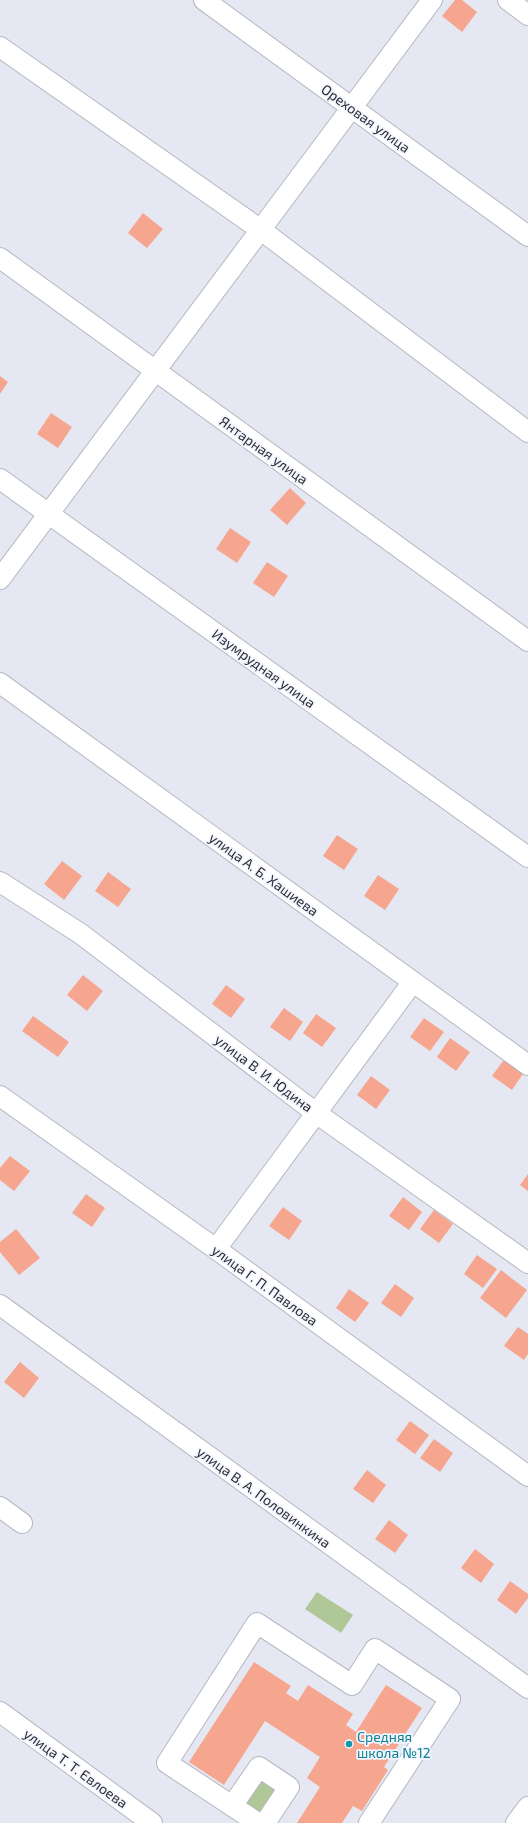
<svg xmlns="http://www.w3.org/2000/svg" width="528" height="1823" font-family="'Exo 2',sans-serif">
<style>
.green{fill:#b0c897}
.building{fill:#f6a58e}
.lines{fill:none;stroke-linecap:round;stroke-linejoin:round}
.minor-casing{stroke:#b5b7c2;stroke-width:22}
.minor{stroke:#fff;stroke-width:20}
.culture-dot{fill:#0f9aa8;stroke:#f3f5ff;stroke-width:1.5}
.labels{text-anchor:middle;dominant-baseline:central;stroke-width:3.5;stroke-linejoin:round;paint-order:stroke}
.street-label{font-size:14px;fill:#2c2d32;stroke:#f3f5ff}
.culture-label{font-size:14px;fill:#0d838f;stroke:#f3f5ff;text-anchor:start}
</style>
<rect width="100%" height="100%" fill="#e5e8f3"/>
<g class="green">
<polygon points="317,1592 353,1615 341,1633 305,1609"/>
<polygon points="260,1773 283,1788 264,1817 241,1801"/>
</g>
<g class="building">
<polygon points="455,0 462,0 477,12 462,32 442,16"/>
<polygon points="143,213 163,229 147,248 128,233"/>
<polygon points="0,376 8,382 0,394"/>
<polygon points="51,413 72,427 58,448 37,434"/>
<polygon points="290,488 306,503 287,525 270,510"/>
<polygon points="230,528 251,542 237,563 216,549"/>
<polygon points="267,562 288,576 274,597 253,583"/>
<polygon points="337,835 358,849 344,870 323,856"/>
<polygon points="62,861 82,876 64,900 44,884"/>
<polygon points="108,872 131,889 118,907 95,891"/>
<polygon points="378,875 399,889 385,910 364,896"/>
<polygon points="83,975 103,991 87,1011 67,995"/>
<polygon points="226,985 245,999 231,1018 212,1004"/>
<polygon points="284,1008 303,1022 290,1041 270,1027"/>
<polygon points="316,1014 336,1028 322,1047 303,1033"/>
<polygon points="33,1016 69,1042 58,1057 22,1031"/>
<polygon points="424,1018 444,1032 430,1051 410,1037"/>
<polygon points="450,1038 470,1052 456,1071 437,1057"/>
<polygon points="506,1057 525,1071 512,1090 492,1076"/>
<polygon points="371,1076 390,1090 376,1109 357,1095"/>
<polygon points="10,1156 30,1171 14,1191 0,1180 0,1168"/>
<polygon points="528,1174 528,1191 520,1185"/>
<polygon points="86,1194 105,1208 92,1227 72,1213"/>
<polygon points="403,1197 422,1212 409,1230 389,1216"/>
<polygon points="283,1207 302,1221 289,1240 269,1226"/>
<polygon points="434,1210 453,1224 439,1243 420,1229"/>
<polygon points="16,1229 40,1258 19,1275 0,1252 0,1242"/>
<polygon points="477,1255 497,1269 483,1288 464,1274"/>
<polygon points="501,1270 527,1290 506,1318 480,1298"/>
<polygon points="395,1284 414,1298 401,1317 381,1303"/>
<polygon points="349,1289 369,1303 355,1322 336,1308"/>
<polygon points="518,1327 528,1334 528,1354 524,1360 504,1346"/>
<polygon points="20,1362 39,1378 24,1398 4,1382"/>
<polygon points="410,1421 429,1435 415,1454 396,1440"/>
<polygon points="434,1439 453,1453 440,1472 420,1458"/>
<polygon points="367,1470 386,1485 373,1503 353,1489"/>
<polygon points="389,1520 408,1535 395,1553 375,1539"/>
<polygon points="475,1549 494,1564 481,1583 461,1568"/>
<polygon points="510,1581 528,1594 528,1598 516,1614 497,1600"/>
<polygon points="254,1662 291,1686 286,1693 298,1701 308,1685 353,1714 346,1725 356,1732 386,1685 422,1708 384,1767 388,1770 362,1811 353,1806 342,1823 297,1823 320,1787 307,1778 320,1757 265,1721 224,1785 189,1762"/>
</g>
<g class="lines">
<g class="minor-casing">
<g id="minor">
<polyline points="204,0 528,236"/>
<polyline points="508,0 528,15"/>
<polyline points="0,47 261,230 528,432"/>
<polyline points="0,258 528,641"/>
<polyline points="0,479 528,857"/>
<polyline points="0,579 432,0"/>
<polyline points="0,683 528,1065"/>
<polyline points="0,882 81,934 316,1113 528,1263"/>
<polyline points="0,1096 216,1249 528,1476"/>
<polyline points="216,1249 412,983"/>
<polyline points="0,1305 528,1688"/>
<polyline points="0,1507 22,1523"/>
<polyline points="0,1712 152,1823"/>
<polyline points="232,1806 259,1767 289,1787 265,1823"/>
<polyline points="258,1823 167,1763 257,1623 352,1685 375,1649 450,1699 369,1823"/>
<polyline points="516,1823 528,1807"/>
</g>
</g>
<use href="#minor" class="minor"/>
</g>
<circle class="culture-dot" cx="349" cy="1744" r="4"/>
<g class="labels">
<g class="street-label">
<text transform="translate(366 118) rotate(36)">Ореховая улица</text>
<text transform="translate(264 450) rotate(36)">Янтарная улица</text>
<text transform="translate(264 668) rotate(36)">Изумрудная улица</text>
<text transform="translate(264 874) rotate(36)">улица А. Б. Хашиева</text>
<text transform="translate(264 1073) rotate(37)">улица В. И. Юдина</text>
<text transform="translate(265 1285) rotate(36)">улица Г. П. Павлова</text>
<text transform="translate(264 1497) rotate(36)">улица В. А. Половинкина</text>
<text transform="translate(76 1768) rotate(36)">улица Т. Т. Евлоева</text>
</g>
<g class="culture-label">
<text x="357" y="1736">Средняя<tspan x="357" dy="16">школа №12</tspan></text>
</g>
</g>
</svg>
